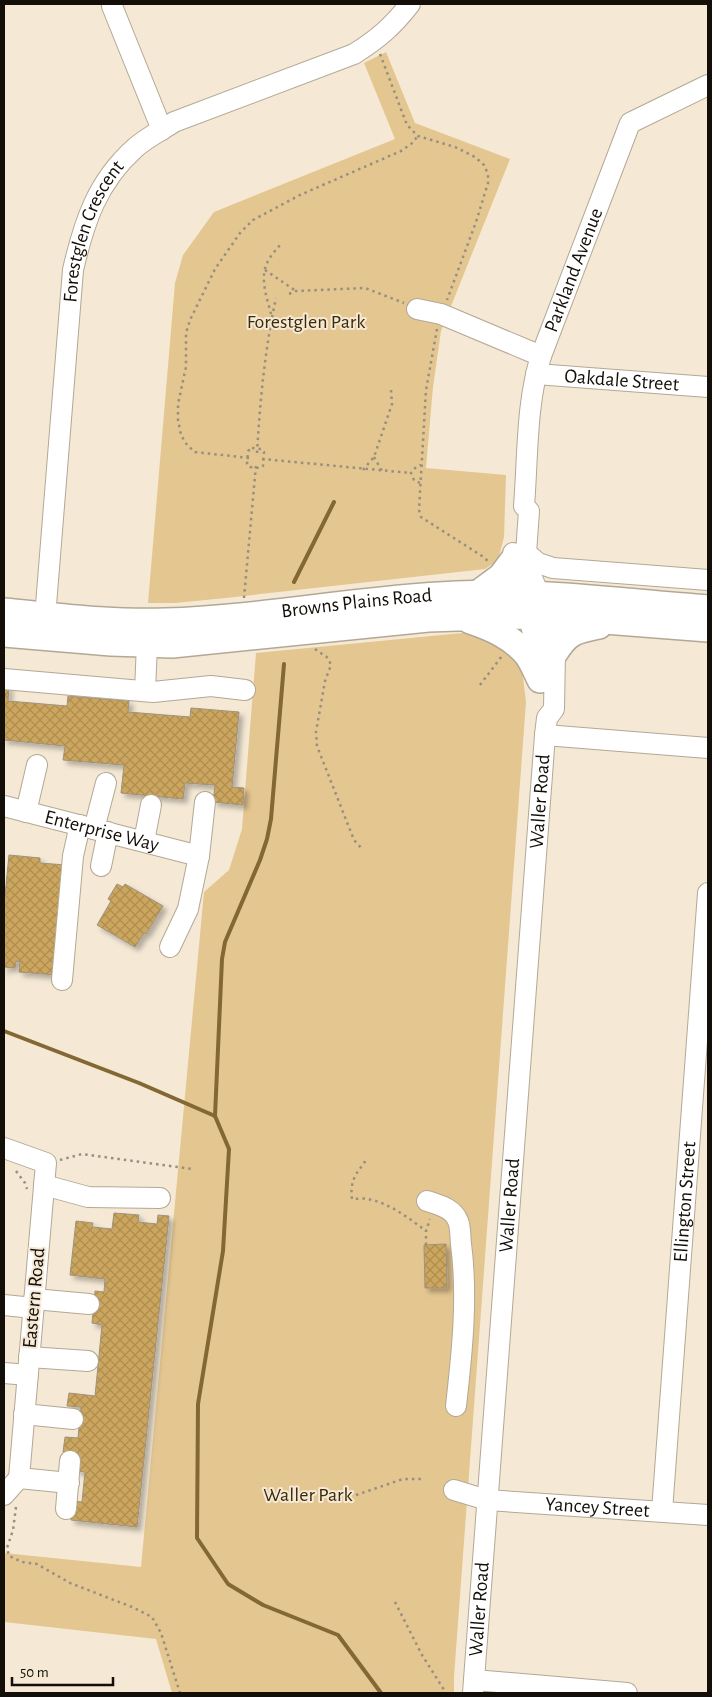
<svg xmlns="http://www.w3.org/2000/svg" width="712" height="1697" font-family="'Alegreya Sans',sans-serif">
<style>
.park{fill:#e4c691}
.lines{fill:none;stroke-linecap:round;stroke-linejoin:round}
.stream{stroke:#836833;stroke-width:4}
.building{fill:url(#building-cross-hatch);stroke:#9d927f;filter:url(#shadow)}
.minor-casing{stroke:#b3a895;stroke-width:22}
.major-casing{stroke:#b3a895;stroke-width:28}
.path{stroke:#978f80;stroke-width:2.5;stroke-dasharray:2.5 4;stroke-linecap:butt}
.minor{stroke:#fff;stroke-width:20}
.major{stroke:#fff;stroke-width:25}
.labels{text-anchor:middle;dominant-baseline:central;stroke-width:4;stroke-linejoin:round;paint-order:stroke}
.street-label{font-size:20px;fill:#130f08;stroke:#f5e9d5}
.park-label{font-size:20px;fill:#3b2b0a;stroke:#f5e9d5}
</style>
<defs>
<pattern id="building-cross-hatch" width="8" height="8" patternUnits="userSpaceOnUse" patternTransform="scale(1.25)"><rect width="8" height="8" fill="#cca65e"/><path d="M0 0l8 8M0 8l8-8" fill="none" stroke="#ae8e50"/></pattern>
<filter id="shadow"><feDropShadow dx="4" dy="4" stdDeviation="2.5" flood-color="#0004"/></filter>
</defs>
<rect width="100%" height="100%" fill="#f5e9d5"/>
<g class="park">
<polygon points="386,52 415,123 510,159 441,331 433,387 426,468 506,475 504,537 498,560 485,569 226,598 175,603 148,603 175,283 183,255 214,212 395,139 364,63"/>
<polygon points="462,633 493,637 519,663 523,677 526,702 454,1677 454,1693 172,1693 156,1639 4,1622 4,1553 141,1567 204,892 229,870 242,829 256,653"/>
</g>
<g class="lines">
<g class="stream">
<polyline points="294,582 334,502"/>
<polyline points="4,1031 139,1083 215,1116 229,1149 223,1251 198,1404 197,1538 228,1584 263,1605 338,1635 381,1693"/>
<polyline points="215,1116 222,959 225,942 260,860 267,839 271,819 284,664"/>
</g>
</g>
<g class="building">
<polygon points="4,686 9,686 8,701 67,706 68,696 129,701 128,712 190,717 191,708 239,712 232,787 244,788 243,805 213,802 215,785 185,783 183,799 121,793 124,765 63,760 65,746 4,740 4,742"/>
<polygon points="9,855 40,858 40,863 66,865 56,975 19,972 20,962 16,961 15,968 4,967 4,972 4,895 5,895"/>
<polygon points="117,884 123,887 125,884 163,906 146,934 144,933 135,947 97,925 111,901 108,899"/>
<polygon points="114,1213 139,1215 138,1222 157,1224 158,1215 169,1216 137,1527 71,1520 73,1501 82,1502 85,1472 76,1471 78,1453 63,1452 65,1437 78,1438 81,1407 67,1406 69,1393 95,1396 102,1325 92,1323 95,1291 104,1292 105,1279 70,1275 76,1221 93,1223 92,1227 112,1229"/>
<polygon points="446,1244 447,1288 425,1288 424,1245"/>
</g>
<g class="lines">
<g class="minor-casing">
<g id="minor">
<polyline points="112,6 162,130"/>
<polyline points="417,309 441,314 541,356"/>
<path id="s1" d="M536,374L708,387"/>
<path d="M513,553C513,580 522,593 529,618C534,635 538,654 539,672"/>
<polyline points="526,553 538,563 553,568 708,580"/>
<path id="s2" d="M44,630L73,270C84,222 97,182 135,148C146,138 162,130 174,122L354,54C378,39 393,26 410,4"/>
<polyline points="4,679 153,692 211,686 245,690"/>
<polyline points="145,691 147,644"/>
<polyline points="545,735 708,748"/>
<path id="s3" d="M4,806L199,856"/>
<polyline points="26,812 37,765"/>
<polyline points="94,829 106,783"/>
<polyline points="144,841 151,805"/>
<polyline points="101,866 108,832"/>
<polyline points="170,947 188,909 199,856 205,802"/>
<polyline points="62,980 73,856 80,825"/>
<polyline points="4,1148 46,1163 19,1478"/>
<polyline points="44,1185 88,1197 160,1198"/>
<path d="M427,1201C439,1205 453,1208 458,1221C461,1228 460,1237 461,1244C468,1297 462,1353 456,1406"/>
<polyline points="34,1299 89,1304"/>
<polyline points="4,1305 33,1308"/>
<polyline points="29,1357 88,1361"/>
<polyline points="4,1373 28,1375"/>
<polyline points="24,1414 73,1419"/>
<polyline points="19,1478 69,1483"/>
<path id="s4" d="M454,1490L487,1500L708,1515"/>
<polyline points="4,1495 19,1478"/>
<polyline points="66,1509 70,1461"/>
<path id="s5" d="M662,1511L708,893"/>
<polyline points="474,1680 627,1693"/>
<path id="s6" d="M473,1693L545,735L547,718L554,709L555,653L539,595L531,575L526,553L529,511L524,506C528,456 526,404 541,356L630,123L708,85"/>
</g>
</g>
<g class="major-casing">
<g id="major">
<polyline points="478,593 501,576 513,560"/>
<path id="s7" d="M4,611C58,616 112,623 166,621C263,618 359,598 456,594C540,590 625,602 708,608"/>
<path d="M470,621C491,628 512,637 527,655C532,662 536,672 540,680"/>
<polyline points="4,634 111,643 172,645 428,619 514,616 566,618 708,629"/>
<path d="M555,653C568,632 575,631 599,626"/>
</g>
</g>
<g class="path">
<polyline points="380,54 407,125 418,136 455,147 475,157 484,165 488,174 488,183 476,222 447,300"/>
<polyline points="265,270 296,291"/>
<polyline points="289,294 296,291 365,288 404,303"/>
<path d="M271,314C267,298 259,277 268,261C271,255 276,250 280,245"/>
<polyline points="437,329 426,390 419,510 421,517 482,556 489,562"/>
<polygon points="252,448 262,449 264,452 263,466 260,468 250,467 247,464 248,451"/>
<path d="M257,453C260,401 265,348 276,298"/>
<polyline points="374,457 382,471"/>
<polyline points="249,458 195,452 187,445 181,435 178,420 178,404 186,367 186,333 190,320 215,269 240,233 253,220 300,195 401,151 411,144 418,136"/>
<polyline points="262,459 411,473"/>
<polyline points="363,470 374,457 392,404 391,390"/>
<polyline points="420,483 414,480 411,473 416,467 421,465"/>
<polyline points="244,598 256,465"/>
<polyline points="315,649 328,658 331,665 325,681 316,732 317,746 354,840 363,850"/>
<polyline points="480,685 502,656"/>
<polyline points="60,1160 82,1154 192,1169"/>
<path d="M365,1161L364,1164C354,1174 350,1185 352,1199C357,1199 363,1198 368,1199C389,1203 409,1218 426,1231"/>
<polyline points="16,1171 25,1183 27,1189"/>
<polyline points="426,1245 426,1231 430,1219"/>
<polyline points="356,1495 403,1479 421,1479"/>
<polyline points="16,1507 13,1530 7,1548 9,1556 22,1562 37,1564 70,1583 132,1607 152,1617 161,1633 180,1693"/>
<polyline points="395,1602 422,1655 446,1693"/>
</g>
<use href="#minor" class="minor"/>
<use href="#major" class="major"/>
</g>
<g class="labels">
<g class="street-label">
<text stroke="none"><textPath href="#s2" startOffset="404">Forestglen Crescent</textPath></text>
<text stroke="none"><textPath href="#s6" startOffset="1442">Parkland Avenue</textPath></text>
<text stroke="none"><textPath href="#s1" startOffset="86">Oakdale Street</textPath></text>
<text stroke="none"><textPath href="#s7" startOffset="354">Browns Plains Road</textPath></text>
<text stroke="none"><textPath href="#s6" startOffset="894">Waller Road</textPath></text>
<text stroke="none"><textPath href="#s3" startOffset="101">Enterprise Way</textPath></text>
<text stroke="none"><textPath href="#s5" startOffset="310">Ellington Street</textPath></text>
<text stroke="none"><textPath href="#s6" startOffset="489">Waller Road</textPath></text>
<text transform="translate(34 1298) rotate(-85)">Eastern Road</text>
<text stroke="none"><textPath href="#s4" startOffset="145">Yancey Street</textPath></text>
<text stroke="none"><textPath href="#s6" startOffset="84">Waller Road</textPath></text>
</g>
<g class="park-label">
<text x="306" y="322">Forestglen Park</text>
<text x="308" y="1495">Waller Park</text>
</g>
</g>
<rect width="712" height="1697" fill="none" stroke="#130f08" stroke-width="10"/>
<path d="M12 1677v8h101v-8" fill="none" stroke="#130f08" stroke-width="2.5"/>
<text x="20" y="1677" font-size="15" fill="#130f08" stroke="#f5e9d5" stroke-width="4" paint-order="stroke">50 m</text>
</svg>
